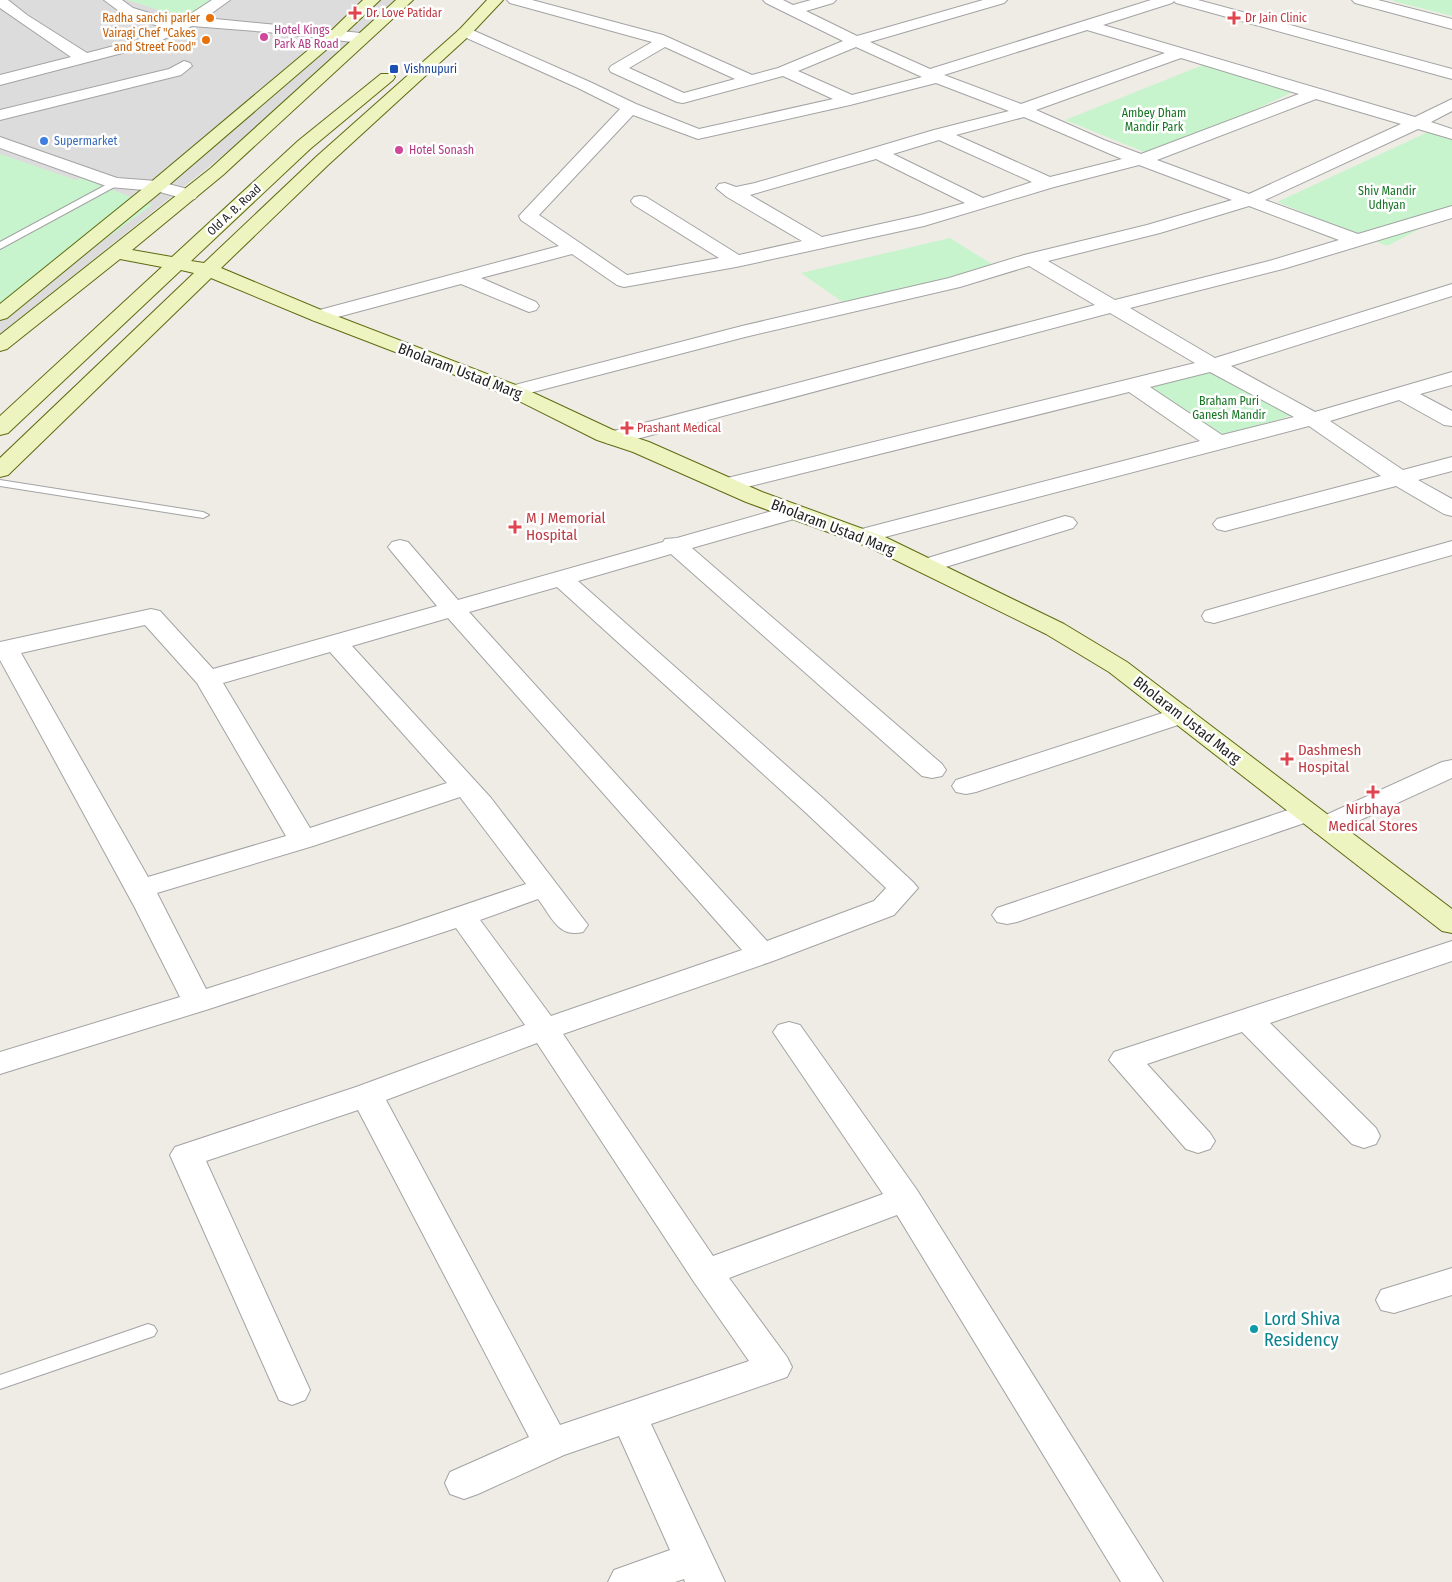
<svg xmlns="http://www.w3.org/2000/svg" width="1452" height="1582" font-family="'Fira Sans Condensed',sans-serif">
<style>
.residential{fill:#dddcdc}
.park{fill:#c8f4cd}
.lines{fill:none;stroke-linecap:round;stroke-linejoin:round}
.lane-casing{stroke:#a3a3a3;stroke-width:2}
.street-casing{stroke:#a3a3a3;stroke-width:2}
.secondary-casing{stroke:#5e6c10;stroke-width:2}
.lane{fill:#fff;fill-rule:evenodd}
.street{fill:#fff;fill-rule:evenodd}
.secondary{fill:#eef4bf;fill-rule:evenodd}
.health-dot{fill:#e0444e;stroke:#fff;stroke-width:2}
.food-dot{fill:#e8710a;stroke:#fff;stroke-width:2}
.hotel-dot{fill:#d1479c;stroke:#fff;stroke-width:2}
.transit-dot{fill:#1a4fb4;stroke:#fff;stroke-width:2}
.shop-dot{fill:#3f7fe0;stroke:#fff;stroke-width:2}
.culture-dot{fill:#0f9aa8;stroke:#fff;stroke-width:2}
.labels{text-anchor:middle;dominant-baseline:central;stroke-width:5;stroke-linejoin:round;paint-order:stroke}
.far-health-label{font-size:12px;fill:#be3a42;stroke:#fff;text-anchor:start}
.far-food-label{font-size:12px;fill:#c56008;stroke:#fff;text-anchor:end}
.far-hotel-label{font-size:12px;fill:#b23c85;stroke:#fff;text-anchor:start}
.far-transit-label{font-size:12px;fill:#164399;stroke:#fff;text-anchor:start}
.far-park-label{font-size:12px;fill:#167423;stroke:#fff}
.far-shop-label{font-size:12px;fill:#366cbe;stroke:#fff;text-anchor:start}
.far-street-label{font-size:12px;fill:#1f1f1f;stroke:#fff}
.street-label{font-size:15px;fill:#1f1f1f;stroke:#fff}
.health-label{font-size:15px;fill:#be3a42;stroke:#fff;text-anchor:start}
.near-culture-label{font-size:18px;fill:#0d838f;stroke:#fff;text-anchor:start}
</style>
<rect width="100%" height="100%" fill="#efece6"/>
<polygon class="residential" points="0,0 414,0 381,29 0,334"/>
<g class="park">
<polygon points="127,0 221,0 196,19 162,11"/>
<polygon points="1395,0 1452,0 1452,16 1392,1"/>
<polygon points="1203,65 1293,92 1154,156 1065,120"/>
<polygon points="1428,132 1452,139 1452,212 1387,246 1277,202"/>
<polygon points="0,154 76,180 81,178 152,205 0,316"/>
<polygon points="950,238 995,266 844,303 801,273"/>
<polygon points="1210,367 1293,415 1226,436 1144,387"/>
</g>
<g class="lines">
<g class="lane-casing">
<g id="lane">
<polygon points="115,180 119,183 118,185 0,249 0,242"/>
<polygon points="0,480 203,512 209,515 203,518 0,486"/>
<polygon points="148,1324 154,1326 157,1331 154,1336 0,1389 0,1375"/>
</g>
</g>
<g class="street-casing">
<g id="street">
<polygon points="0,0 8,0 27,15 87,53 137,40 164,28 123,14 104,0 122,0 133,8 169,19 186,17 212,0 230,0 205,18 361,33 367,35 369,38 367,41 361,43 267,32 192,26 149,46 0,85 0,75 71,57 0,8"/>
<path d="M507,0H532L663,35L752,75L778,68L843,41L766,3L763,0H783L793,5L811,0H836L833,3L806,11L857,36L983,0H1007L1004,3L870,42L930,69L1151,0H1198L1452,69V79L1176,3L1174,1L1172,3L1103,25L1415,117L1452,99V111L1431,122L1452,129V139L1418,129L1265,200L1358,234L1452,206V218L1283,269L1130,308L1215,358L1452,284V296L1231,366L1315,412L1452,372V385L1420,394L1452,411V426L1444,425L1399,400L1330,421L1403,470L1452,457V471L1418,480L1452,499V516L1444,514L1396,486L1225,531L1217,529L1213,524L1217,519L1381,476L1309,426L862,543L854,541L850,536L854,531L1200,441L1129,392L727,492L719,490L716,485L719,480L1195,363L1110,313L614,445L606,443L603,438L606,433L1095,305L1029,266L960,287L745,337L514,397L507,395L503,391L507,387L742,326L949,278L1024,255L1147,225L1232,200L1139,165L1054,187L924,226L736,267L624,287L617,285L572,254L481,278L536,302L539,306L536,310L529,312L461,284L319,322L312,320L309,316L312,312L559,246L521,220L519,216L620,109L578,88L460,35L457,32L460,29H470L590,82L636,104L699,129L833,99L783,76L683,103L677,102L611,72L609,69L611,66L652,42L510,3ZM1087,30L1165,53L1021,104L944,75ZM665,47L735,79L684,93L629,68ZM856,47L922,77L852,95L798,71ZM1181,58L1299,94L1141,154L1104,140L1036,110ZM936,83L1009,111L934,130L755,183L736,187L725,183L719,184L716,188L727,197L802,241L739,255L646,197L640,196L634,197L631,201L634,205L719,258L627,275L539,215L633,115L698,139L850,105ZM1316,99L1401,124L1249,194L1157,160ZM1024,117L1122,159L1050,177L956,135ZM939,140L1032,182L983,198L893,154ZM876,159L965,203L921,215L822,237L750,195ZM1249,206L1339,240L1269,261L1115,300L1048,261L1160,233ZM1210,372L1294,417L1222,435L1150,387Z"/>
<polygon points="1352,0 1378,0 1452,19 1452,29 1355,3"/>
<polygon points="184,61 190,63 192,66 181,75 0,120 0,110 169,69"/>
<polygon points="0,137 117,178 157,181 195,191 198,195 195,199 189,200 156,191 109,187 0,148"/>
<path d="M793,505L801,507L805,512L801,517L692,548L942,764L946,770L942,776L932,778L922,776L671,554L578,581L824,799L913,882L918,888L894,915L773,961L563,1034L713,1256L883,1194L773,1032L778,1025L789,1022L800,1025L917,1190L1163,1582H1121L897,1215L729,1278L787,1357L792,1367L787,1377L651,1424L725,1582H685L684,1579L675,1582H608L614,1570L670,1550L619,1436L564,1455L478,1494L464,1499L450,1494L445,1483L450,1472L529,1437L358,1110L206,1161L310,1390L305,1400L292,1405L279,1400L170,1155L175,1147L356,1087L525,1025L456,928L209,1009L0,1074V1052L180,997L134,906L0,660V642L151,609L160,611L213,669L437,606L392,552L388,547L392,542L400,540L408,542L458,600L663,542L665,539L677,538ZM557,587L804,811L886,888L874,901L767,941L469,612ZM448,618L742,950L551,1016L480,920L538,899C552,917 558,938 583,932L588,925L491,798L352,646ZM145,625L197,683L286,836L148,877L21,653ZM330,652L447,783L310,828L223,683ZM460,797L526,884L399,927L206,989L157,893L313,846ZM537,1043L694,1282L749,1361L560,1425L386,1100Z"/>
<polygon points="1065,516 1073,518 1077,523 1073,528 926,573 918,571 914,566 918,561"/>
<polygon points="1452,541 1452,555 1214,623 1205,621 1202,616 1205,611"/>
<polygon points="1181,707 1190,709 1194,715 1190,721 976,792 966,794 956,792 952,786 956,780"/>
<polygon points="1452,760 1452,778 1334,832 1324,834 1314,832 1310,826 1316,819 1017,922 1007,924 997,922 992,915 997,908 1297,807 1307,805 1317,807 1321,813 1317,819 1442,762"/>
<polygon points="1452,941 1452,961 1270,1023 1376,1128 1380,1136 1376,1144 1364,1148 1352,1144 1242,1032 1147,1064 1210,1133 1215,1141 1210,1149 1198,1153 1186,1149 1109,1060 1114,1052"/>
<polygon points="1452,1268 1452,1295 1394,1313 1381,1310 1376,1300 1381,1290"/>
</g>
</g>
<g class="secondary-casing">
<g id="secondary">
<polygon points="363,0 380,0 341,37 163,190 7,318 0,320 0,304 151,182 331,31"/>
<polygon points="396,0 413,0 223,175 132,250 172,257 298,141 381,74 393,74 395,77 393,80 310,149 191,261 204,263 316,157 460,29 487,0 503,0 470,35 328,165 221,268 326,312 521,387 613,430 649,442 762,492 885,537 1064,624 1127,662 1452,909 1452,933 1442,931 1109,672 1046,634 869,547 746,502 633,452 597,440 507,395 312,320 211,278 8,475 0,477 0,458 194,273 181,270 8,433 0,435 0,416 162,267 120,259 7,349 0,351 0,335 211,168"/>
</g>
</g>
<use href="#lane" class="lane"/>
<use href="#street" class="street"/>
<use href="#secondary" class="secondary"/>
</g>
<g class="health-dot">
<path d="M352.5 5.5h5v5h5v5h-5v5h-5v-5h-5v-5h5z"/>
<path d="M1231.5 10.5h5v5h5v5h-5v5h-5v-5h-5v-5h5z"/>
<path d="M624.5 420.5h5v5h5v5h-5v5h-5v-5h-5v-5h5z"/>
<path d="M512.5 519.5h5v5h5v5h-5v5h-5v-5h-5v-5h5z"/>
<path d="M1284.5 751.5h5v5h5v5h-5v5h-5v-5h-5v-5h5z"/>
<path d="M1370.5 784.5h5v5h5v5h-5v5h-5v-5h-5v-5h5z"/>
</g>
<g class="food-dot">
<circle cx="210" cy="18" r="5"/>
<circle cx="206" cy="40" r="5"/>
</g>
<g class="hotel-dot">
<circle cx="264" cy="37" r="5"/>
<circle cx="399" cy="150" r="5"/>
</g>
<rect class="transit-dot" x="389" y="64" width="10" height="10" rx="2.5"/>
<circle class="shop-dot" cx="44" cy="141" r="5"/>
<circle class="culture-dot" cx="1254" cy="1329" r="5"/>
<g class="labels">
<g class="far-health-label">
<text x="366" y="13">Dr. Love Patidar</text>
<text x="1245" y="18">Dr Jain Clinic</text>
<text x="637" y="428">Prashant Medical</text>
</g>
<g class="far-food-label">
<text x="200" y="18">Radha sanchi parler</text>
<text x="196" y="33">Vairagi Chef "Cakes<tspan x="196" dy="14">and Street Food"</tspan></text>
</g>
<g class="far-hotel-label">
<text x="274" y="30">Hotel Kings<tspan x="274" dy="14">Park AB Road</tspan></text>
<text x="409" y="150">Hotel Sonash</text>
</g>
<g class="far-transit-label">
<text x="404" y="69">Vishnupuri</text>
</g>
<g class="far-park-label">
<text x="1154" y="113">Ambey Dham<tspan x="1154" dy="14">Mandir Park</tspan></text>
<text x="1387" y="191">Shiv Mandir<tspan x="1387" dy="14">Udhyan</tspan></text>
<text x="1229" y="401">Braham Puri<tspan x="1229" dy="14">Ganesh Mandir</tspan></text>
</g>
<g class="far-shop-label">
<text x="54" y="141">Supermarket</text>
</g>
<g class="far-street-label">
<text transform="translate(234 210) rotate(-43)">Old A. B. Road</text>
</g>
<g class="street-label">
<text transform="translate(460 371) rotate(21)">Bholaram Ustad Marg</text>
<text transform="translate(833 527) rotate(21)">Bholaram Ustad Marg</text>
<text transform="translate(1187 720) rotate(38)">Bholaram Ustad Marg</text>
</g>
<g class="health-label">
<text x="526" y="518">M J Memorial<tspan x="526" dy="17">Hospital</tspan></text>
<text x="1298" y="750">Dashmesh<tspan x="1298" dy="17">Hospital</tspan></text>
<text x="1373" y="809" text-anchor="middle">Nirbhaya<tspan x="1373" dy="17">Medical Stores</tspan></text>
</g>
<g class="near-culture-label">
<text x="1264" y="1319">Lord Shiva<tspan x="1264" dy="21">Residency</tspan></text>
</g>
</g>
</svg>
